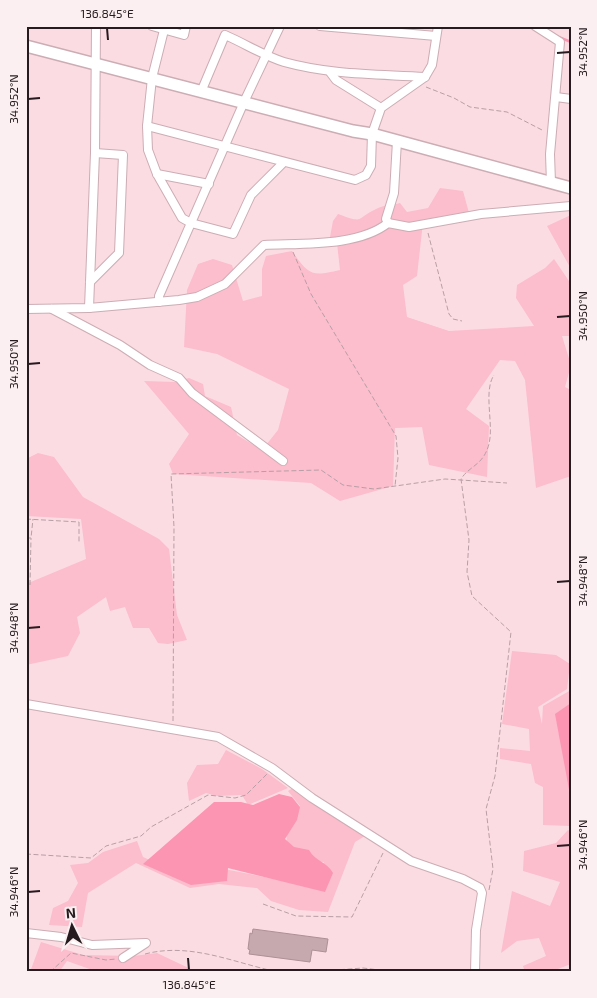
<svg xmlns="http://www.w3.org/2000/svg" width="597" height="998" font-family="'Exo 2',sans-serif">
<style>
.green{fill:#fcbdcd}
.water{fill:#fb95b2}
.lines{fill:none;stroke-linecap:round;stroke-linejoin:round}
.stream{stroke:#fb95b2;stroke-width:2.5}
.building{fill:#c6a8af;stroke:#ad8f96}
.street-casing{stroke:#ccadb4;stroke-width:10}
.secondary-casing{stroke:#ccadb4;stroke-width:14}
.path{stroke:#b89fa5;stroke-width:1;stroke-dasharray:5 2.5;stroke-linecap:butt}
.street{stroke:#fff;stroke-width:8}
.secondary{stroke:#fff;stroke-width:11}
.ticks{fill:none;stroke:#261b1e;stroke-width:2}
.neatline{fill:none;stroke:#261b1e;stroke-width:2}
.ticks-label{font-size:12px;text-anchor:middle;fill:#261b1e}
</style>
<rect width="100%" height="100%" fill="#fcdce3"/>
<g class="green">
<path d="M440,188L463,191L469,213L423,222L417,276L403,285L407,317L449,331L534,326L516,298L517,285L545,268L554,259L571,284V336H562L571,365L565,387L571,390V476L536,488L525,380L515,361L500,360L466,409L489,426L487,477L429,465L422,427L395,428L393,486L340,501L311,483L173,474L169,464L189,434L144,381L175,382L189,378L203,384L205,396L231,407L237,435L262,450L278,430L289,389L217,354L184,347L187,290L198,264L213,259L232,265L243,301L262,296V269L266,256L292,251C309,275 311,277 340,270L337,243L330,237L333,221L338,214C365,224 355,219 376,209C383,205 393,205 400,203L407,212L428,208Z"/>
<polygon points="571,215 571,269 547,226"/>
<polygon points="38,453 54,457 83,497 159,539 169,549 177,615 187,640 168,644 158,643 149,628 133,628 125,607 110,611 106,597 77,617 80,633 68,656 26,665 26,584 86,559 81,519 26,516 26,459"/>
<polygon points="512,651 556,655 570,664 567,689 538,707 542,724 543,706 571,690 571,826 543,825 543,787 535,783 531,764 500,759 500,748 530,751 529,729 502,724"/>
<polygon points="226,750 262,769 288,788 248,805 242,795 217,796 206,793 189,801 187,783 197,765 218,764"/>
<polygon points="293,788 365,836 355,842 328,912 299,910 271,901 257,888 219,884 190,888 136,863 88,893 82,927 49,925 53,908 68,901 78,883 70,865 88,863 103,852 137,841 143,857 188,877 224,869 315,887 324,862 301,861 287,847 286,827 300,806 288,791"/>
<polygon points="568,830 571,832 571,964 550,972 525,972 523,966 546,956 539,938 517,941 501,953 512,891 550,906 560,882 523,871 524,851 556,843"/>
<polygon points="41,942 83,955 134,956 157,953 197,972 98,972 67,961 59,972 30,972"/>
</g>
<g class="water">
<polygon points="571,703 571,800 555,714"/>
<path d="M279,794L292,797L300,807L297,820L285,839L294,847L309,850C315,861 327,862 333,873L325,892L228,868L227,881L191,885L143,864L214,802H241L253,805Z"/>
</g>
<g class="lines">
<polyline class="stream" points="556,36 571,42"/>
</g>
<polygon class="building" points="253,929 328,939 326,952 312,950 310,962 249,954 250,950 248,949 250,933 252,934"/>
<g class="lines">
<g class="street-casing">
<g id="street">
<polyline points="152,26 184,35 186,26"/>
<polyline points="320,26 436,36"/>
<polyline points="535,26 560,42 550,154 551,183"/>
<polyline points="164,30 152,78 147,126 148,150 157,174 182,218 191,223 233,234 251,195 283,163"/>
<polyline points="330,72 336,80 381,108"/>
<path d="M201,92L225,35C244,43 264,56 284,62C331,75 378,74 425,77"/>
<polyline points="556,97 571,99"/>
<polyline points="147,126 355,180 366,175 371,166 372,134 381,108 425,77 432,65 438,26"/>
<polyline points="157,174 209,184"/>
<polyline points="388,223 386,219 394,193 397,141"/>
<polyline points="90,282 119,253 123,155 95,153"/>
<polyline points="159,302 159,296 244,102 280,26"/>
<polyline points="89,308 95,153 96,26"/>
<path d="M26,309L89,308L179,300L197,297L225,284L264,245C301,243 358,247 388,223L409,227L481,214L571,206"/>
<polyline points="52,309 120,345 150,365 179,378 192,393 283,461"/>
<polyline points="26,704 218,737 272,768 312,798 411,861 463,879 480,888 482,893 476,930 475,972"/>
<polyline points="26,933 61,937 92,945 146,943 123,958"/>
</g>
</g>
<g class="secondary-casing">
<polyline id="secondary" points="26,46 353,131 372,134 571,188"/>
</g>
<g class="path">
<polyline points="426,87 454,98 470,107 507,112 544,131"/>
<polyline points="428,233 449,314 453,319 462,321"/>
<polyline points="293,252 311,294 396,436 398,458 395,486"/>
<polyline points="26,519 79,522 79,542"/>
<polyline points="26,538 31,538 33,519"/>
<polyline points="30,585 31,538"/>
<polyline points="173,721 174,527 171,474 321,470 343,485 374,489 445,479 507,483"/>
<polyline points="26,854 91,858 106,846 141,836 151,827 208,795 235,798 246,795 267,774"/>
<path d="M489,890L493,869L486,809L495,776L511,632L472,596L467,572L469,540L461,479C470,465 483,466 489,444C494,423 483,392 494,375"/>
<polyline points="263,904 296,916 352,917 383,853"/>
<path d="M145,954C191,942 234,963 278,972"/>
<polyline points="50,972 71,953 106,960 116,959"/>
<polyline points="310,972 363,968 395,972"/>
</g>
<use href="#street" class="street"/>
<use href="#secondary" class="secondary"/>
</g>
<path class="ticks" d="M107,28L108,40M557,53L570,52M28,99L40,98M557,317L570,316M28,364L40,363M557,582L570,581M28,628L40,627M557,846L570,845M28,892L40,891M188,958L189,970"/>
<rect width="597" height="998" fill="none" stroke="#fceff1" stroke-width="55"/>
<g transform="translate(72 926) rotate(355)" stroke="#fceff1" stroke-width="4" paint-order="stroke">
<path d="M0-4L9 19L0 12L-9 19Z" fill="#261b1e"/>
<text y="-8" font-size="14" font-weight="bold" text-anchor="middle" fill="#261b1e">N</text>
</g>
<rect x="28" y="28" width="542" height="942" class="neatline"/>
<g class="ticks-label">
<text x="107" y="18">136.845°E</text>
<text transform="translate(583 52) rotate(-90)" y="4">34.952°N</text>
<text transform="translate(14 99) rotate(-90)" y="4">34.952°N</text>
<text transform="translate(583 316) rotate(-90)" y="4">34.950°N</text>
<text transform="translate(14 364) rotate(-90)" y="4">34.950°N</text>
<text transform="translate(583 581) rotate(-90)" y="4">34.948°N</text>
<text transform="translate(14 628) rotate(-90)" y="4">34.948°N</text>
<text transform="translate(583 845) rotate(-90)" y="4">34.946°N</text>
<text transform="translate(14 892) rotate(-90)" y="4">34.946°N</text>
<text x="189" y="989">136.845°E</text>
</g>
</svg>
